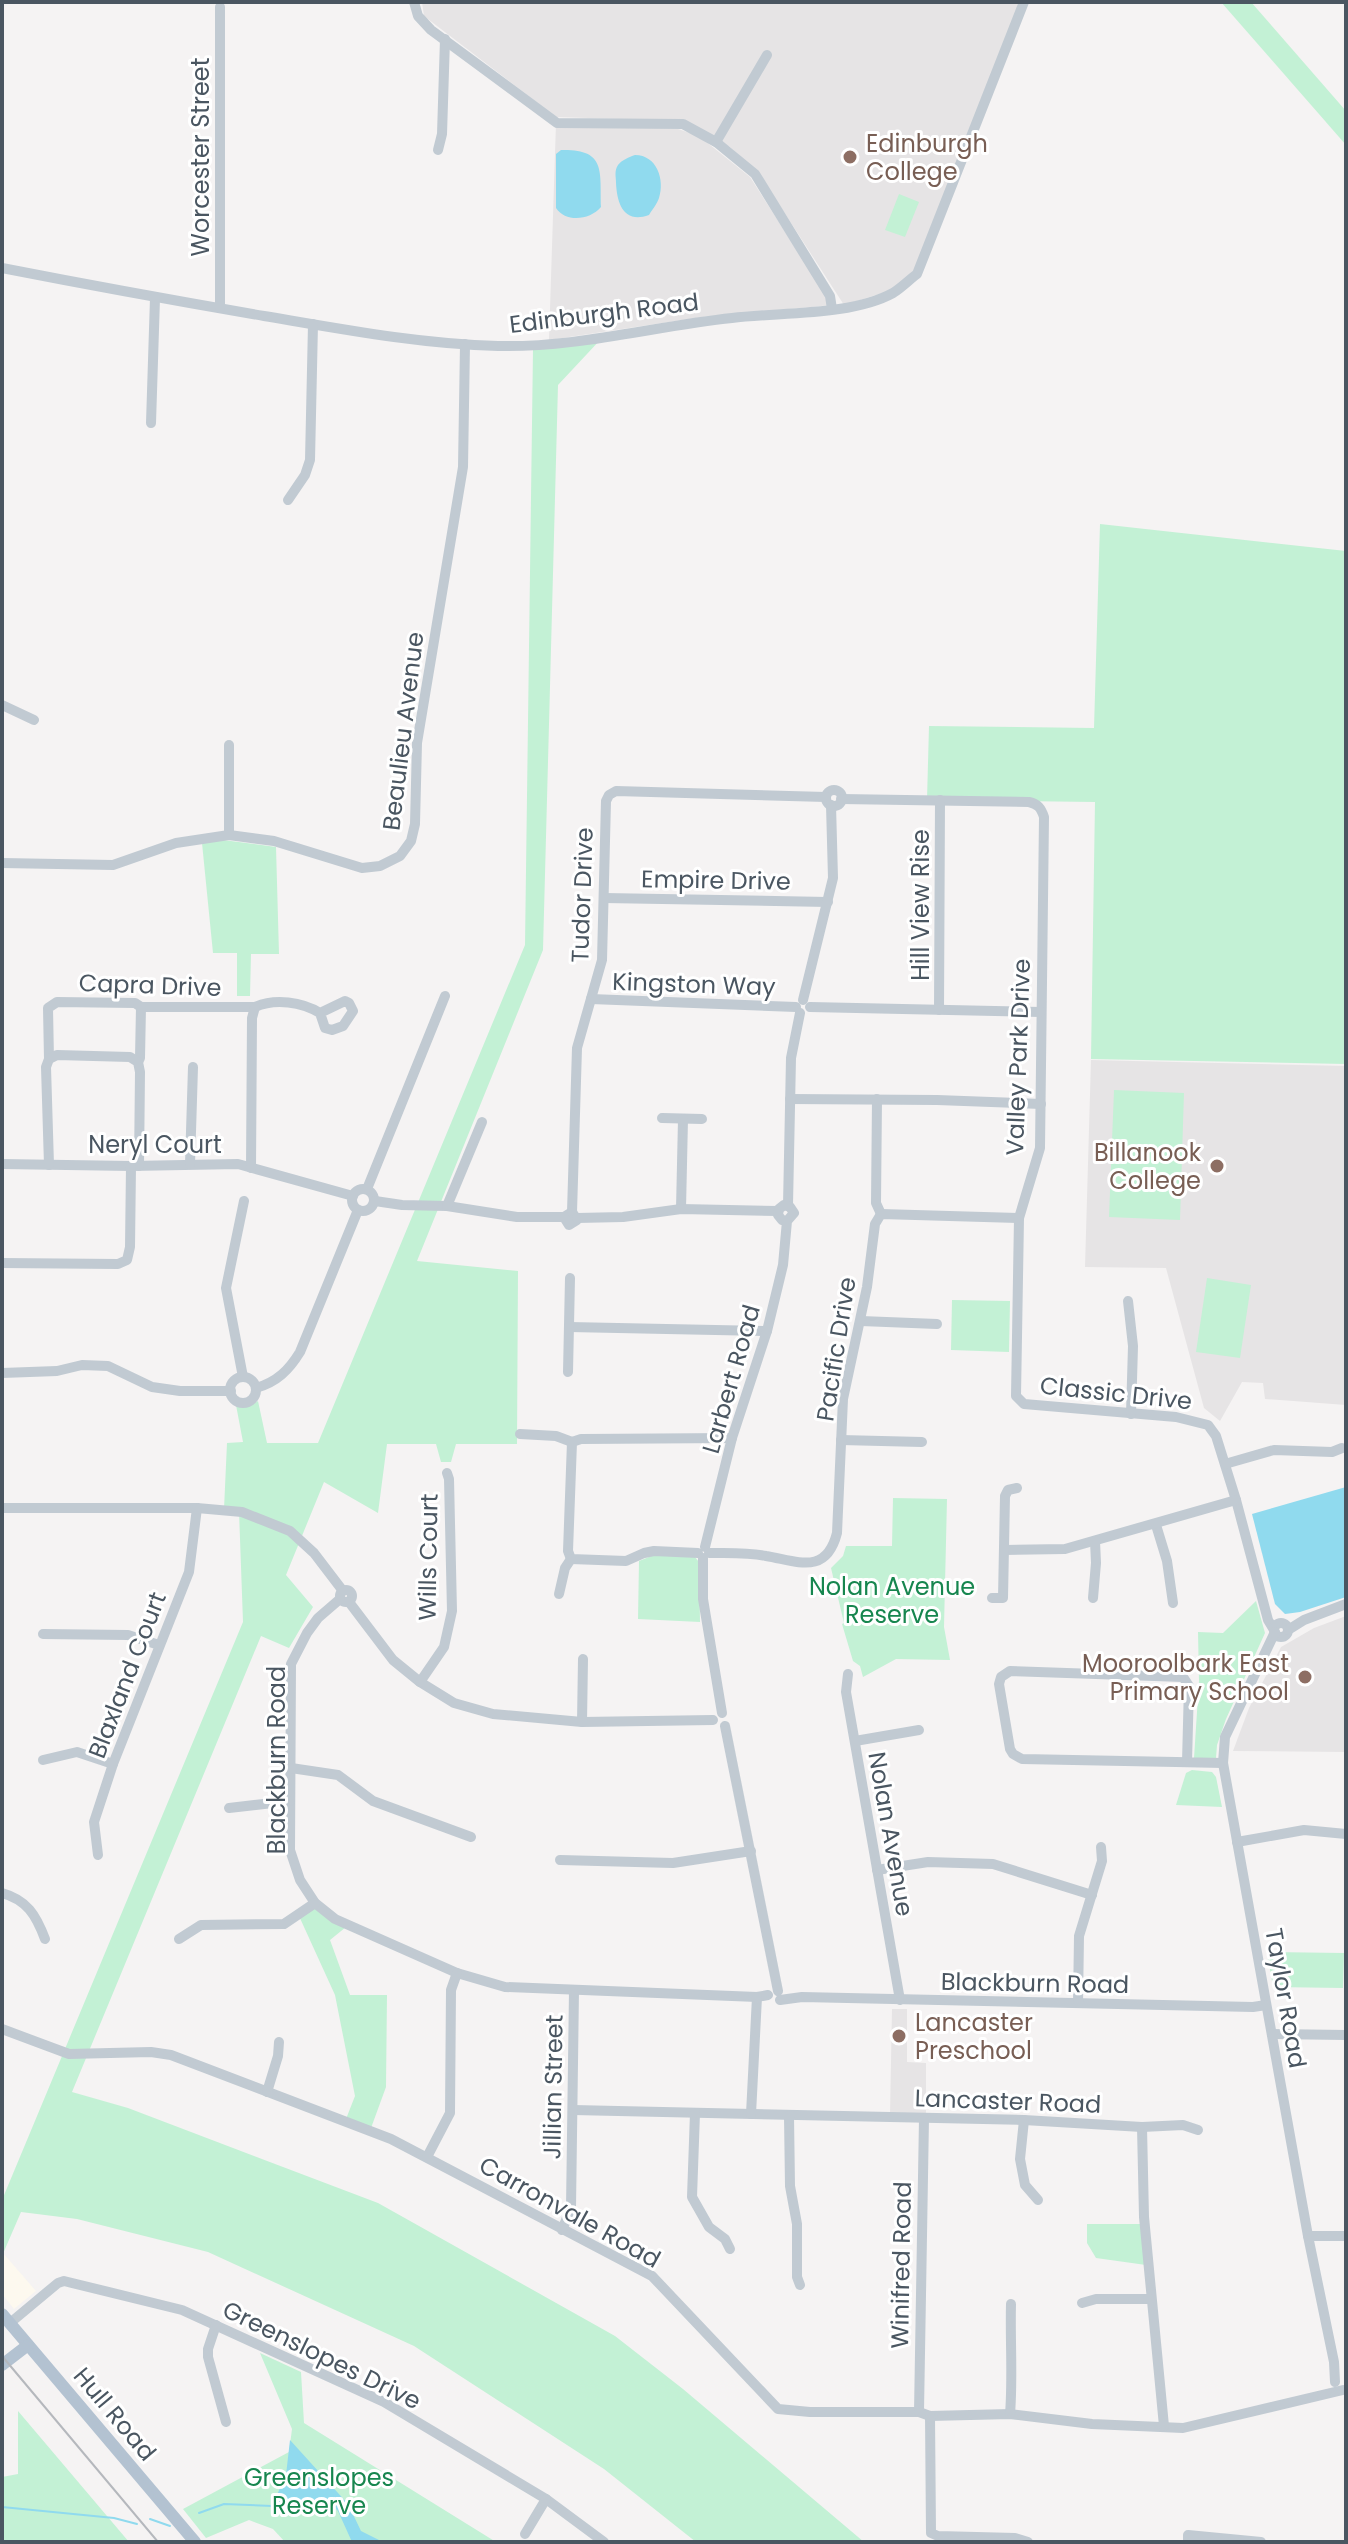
<svg xmlns="http://www.w3.org/2000/svg" width="1348" height="2544" font-family="Poppins,sans-serif">
<style>
.commercial{fill:#fdf9ef}
.education{fill:#e6e4e5}
.green{fill:#c3f1d5}
.water{fill:#90daee}
.lines{fill:none;stroke-linecap:round;stroke-linejoin:round}
.stream{stroke:#90daee;stroke-width:2}
.minor{stroke:#c1cad2;stroke-width:10}
.major{stroke:#b3c2d1;stroke-width:12}
.rail{stroke:#b5b8bd;stroke-width:2}
.education-dot{fill:#8d6e63;stroke:#fff;stroke-width:3}
.labels{text-anchor:middle;dominant-baseline:central;stroke-width:6;stroke-linejoin:round;paint-order:stroke}
.education-label{font-size:24px;fill:#785e54;stroke:#fff;text-anchor:start}
.street-label{font-size:24px;fill:#4a5661;stroke:#fff}
.park-label{font-size:24px;fill:#17864f;stroke:#fff}
</style>
<rect width="100%" height="100%" fill="#f5f3f3"/>
<polygon class="commercial" points="3,2253 36,2291 14,2309 2,2294"/>
<g class="education">
<polygon points="422,2 1022,2 913,273 892,290 844,305 773,195 751,166 730,147 684,121 556,117 424,16"/>
<polygon points="556,123 678,129 699,136 750,177 832,305 702,317 549,340"/>
<polygon points="1091,1060 1346,1066 1346,1405 1265,1399 1263,1383 1242,1382 1220,1421 1204,1408 1166,1268 1085,1267"/>
<polygon points="1346,1616 1346,1752 1233,1751 1249,1708 1281,1647 1314,1628"/>
<polygon points="892,2009 907,2009 907,2062 926,2063 926,2115 890,2115"/>
</g>
<g class="green">
<polygon points="1221,2 1251,2 1346,111 1346,145"/>
<polygon points="899,194 919,202 905,237 885,230"/>
<polygon points="601,339 558,385 543,950 417,1261 518,1271 517,1444 456,1444 451,1462 441,1462 436,1444 387,1444 378,1513 324,1482 286,1575 313,1607 289,1648 261,1636 72,2092 128,2108 378,2203 615,2336 683,2389 864,2542 696,2542 604,2469 414,2346 208,2252 77,2219 21,2212 2,2256 2,2200 243,1622 239,1511 224,1509 227,1443 243,1442 236,1405 248,1407 258,1401 267,1443 318,1443 525,945 533,349"/>
<polygon points="1100,524 1346,551 1346,1064 1091,1059 1095,802 927,800 929,726 1094,728"/>
<polygon points="223,840 276,847 279,954 251,954 250,996 237,996 237,953 213,953 202,843"/>
<polygon points="1114,1090 1184,1093 1180,1220 1109,1217"/>
<polygon points="1207,1278 1251,1285 1240,1358 1196,1352"/>
<polygon points="952,1300 1010,1301 1009,1352 951,1350"/>
<polygon points="893,1498 947,1499 944,1627 950,1660 896,1659 863,1677 860,1666 853,1661 842,1624 844,1623 831,1568 843,1556 846,1546 892,1546"/>
<polygon points="654,1555 694,1556 699,1562 700,1622 638,1619 639,1561"/>
<polygon points="1256,1601 1265,1633 1226,1719 1217,1745 1216,1758 1194,1758 1199,1681 1198,1632 1223,1633"/>
<polygon points="1192,1770 1212,1772 1216,1777 1222,1807 1176,1805 1186,1773"/>
<polygon points="316,1904 346,1927 330,1940 350,1995 387,1995 386,2087 371,2128 346,2119 355,2096 335,1995 299,1916"/>
<polygon points="1267,1952 1344,1953 1343,1988 1273,1987"/>
<polygon points="1087,2224 1143,2224 1146,2265 1096,2258 1087,2243"/>
<polygon points="260,2353 301,2372 304,2423 496,2542 285,2542 273,2529 249,2520 206,2538 183,2509 289,2452 292,2429"/>
<polygon points="18,2411 129,2542 2,2542 2,2477 18,2474"/>
</g>
<g class="water">
<path d="M561,150C606,149 600,170 601,207C590,220 566,223 556,208V154Z"/>
<path d="M635,155C657,155 665,180 659,198C657,204 652,210 649,215C624,224 617,204 616,183C616,177 614,171 618,165C622,160 629,157 635,155Z"/>
<polygon points="1346,1487 1346,1597 1300,1612 1285,1614 1275,1604 1252,1514"/>
<polygon points="290,2440 348,2504 361,2531 383,2542 352,2542 338,2511 328,2500 275,2515 271,2508 286,2475"/>
</g>
<g class="lines">
<g class="stream">
<polyline points="2,2507 114,2518 137,2524"/>
<polyline points="199,2513 224,2504 272,2506"/>
<polyline points="150,2519 170,2526"/>
</g>
<g class="minor">
<polyline points="414,2 418,16 431,30 557,123 683,124 716,142 755,174 830,296 832,309"/>
<polyline points="716,142 767,55"/>
<polyline points="438,150 442,134 445,39"/>
<path d="M2,268C89,285 177,301 264,316C341,329 420,344 498,346C576,348 655,326 732,318C780,312 851,316 893,293C901,288 909,280 917,274L1024,2"/>
<polyline points="220,308 220,7"/>
<polyline points="151,423 155,298"/>
<polyline points="288,500 305,475 310,460 313,324"/>
<polyline points="2,705 34,720"/>
<circle cx="834" cy="798" r="8"/>
<path d="M841,799L1029,802C1038,804 1041,808 1044,817L1040,1148L1019,1218L1016,1396L1024,1404L1176,1417L1208,1425L1216,1436L1236,1500L1268,1620L1274,1630"/>
<polyline points="229,835 229,745"/>
<polyline points="2,863 113,865 176,843 229,835 274,841 362,868 380,866 400,856 411,841 415,824 417,743 463,467 465,344"/>
<polyline points="604,898 828,902"/>
<polyline points="591,999 796,1007"/>
<polyline points="803,1000 833,878 831,805"/>
<polyline points="810,1007 1041,1012"/>
<polyline points="939,1010 940,800"/>
<path d="M49,1059L48,1008L57,1002L135,1003L141,1007H255C275,998 302,1002 320,1013L325,1028L332,1030L343,1026L353,1011L349,1003L345,1001L320,1013"/>
<polyline points="138,1062 140,1058 141,1007"/>
<polyline points="790,1099 937,1100 1041,1104"/>
<polyline points="877,1099 876,1203 881,1214"/>
<polyline points="662,1118 702,1119"/>
<polyline points="2,1164 131,1166 238,1164 353,1196"/>
<polyline points="190,1164 193,1067"/>
<polyline points="49,1165 46,1067 49,1059 57,1055 130,1057 138,1062 140,1072 139,1166"/>
<polyline points="251,1168 252,1018 255,1007"/>
<circle cx="363" cy="1200" r="11"/>
<polyline points="367,1189 445,996"/>
<polyline points="375,1201 402,1205 447,1206 517,1217 564,1217 572,1212 577,1220 569,1225 564,1217"/>
<polyline points="788,1205 791,1058 800,1013"/>
<polyline points="447,1206 482,1122"/>
<polyline points="681,1209 683,1119"/>
<polyline points="572,1212 577,1048 602,960 606,801 609,795 616,791 826,797"/>
<polyline points="577,1218 623,1217 681,1209 778,1211"/>
<polyline points="2,1263 118,1264 127,1260 130,1247 131,1166"/>
<polyline points="1128,1301 1133,1346 1131,1414"/>
<polyline points="861,1321 937,1324"/>
<polyline points="569,1327 767,1331"/>
<polyline points="568,1372 570,1278"/>
<polyline points="2,1373 57,1371 82,1365 108,1366 152,1387 180,1391 231,1391"/>
<polyline points="243,1377 226,1288 244,1201"/>
<circle cx="243" cy="1390" r="13"/>
<path d="M256,1388C277,1382 289,1370 300,1352L358,1210"/>
<polyline points="520,1434 556,1436 572,1442"/>
<polyline points="841,1440 922,1442"/>
<polyline points="1225,1464 1274,1450 1332,1452 1342,1448"/>
<polyline points="2,1508 197,1508 242,1512 290,1531 314,1553 343,1591"/>
<polyline points="1156,1525 1167,1561 1173,1603"/>
<polyline points="705,1547 732,1438 767,1331 783,1265 787,1221 794,1213 790,1207 784,1205 779,1209 778,1215 782,1220 787,1221"/>
<polyline points="1004,1550 1065,1549 1236,1500"/>
<polyline points="698,1553 654,1551 644,1553 626,1561 571,1559 568,1551 572,1442 581,1439 732,1438"/>
<path d="M709,1553C727,1553 748,1552 766,1556C797,1561 826,1576 837,1533L843,1399L867,1287L875,1224L881,1214L1019,1218"/>
<polyline points="703,1558 703,1599 722,1713"/>
<circle cx="346" cy="1596" r="6"/>
<polyline points="559,1594 565,1568 571,1559"/>
<polyline points="992,1598 1003,1598 1005,1496 1008,1490 1017,1488"/>
<polyline points="1093,1598 1096,1563 1095,1541"/>
<polyline points="340,1599 318,1618 307,1633 291,1664 290,1850 300,1880 315,1903 335,1919 457,1973 505,1987 757,1997 768,1995"/>
<polyline points="349,1602 393,1660 420,1682 454,1703 493,1714 582,1722 713,1720"/>
<circle cx="1281" cy="1630" r="7"/>
<polyline points="1288,1630 1304,1620 1346,1604"/>
<polyline points="1275,1632 1225,1737 1223,1763 1308,2236 1334,2362 1335,2382"/>
<polyline points="43,1634 128,1635 159,1645"/>
<polyline points="848,1674 846,1692 900,2000"/>
<polyline points="420,1682 444,1647 452,1611 449,1479 447,1473"/>
<polyline points="582,1722 583,1659"/>
<polyline points="725,1726 778,1991"/>
<polyline points="855,1741 919,1730"/>
<polyline points="43,1760 77,1752 113,1764"/>
<polyline points="1187,1762 1189,1686 1183,1677 1010,1671 1001,1677 999,1684 1010,1749 1013,1754 1022,1759 1176,1762 1223,1763"/>
<polyline points="291,1768 338,1775 373,1801 471,1837"/>
<polyline points="229,1808 290,1801"/>
<polyline points="1237,1842 1304,1830 1346,1834"/>
<polyline points="98,1855 94,1822 113,1764 189,1572 197,1508"/>
<polyline points="560,1860 673,1863 751,1851"/>
<polyline points="877,1870 928,1862 993,1864 1092,1895"/>
<path d="M2,1893C27,1900 36,1915 45,1939"/>
<polyline points="179,1939 201,1925 284,1924 315,1903"/>
<polyline points="780,2000 802,1997 1253,2007 1266,2005"/>
<polyline points="1078,2003 1079,1936 1102,1861 1101,1847"/>
<polyline points="2,2029 69,2054 151,2052 171,2055 391,2139 652,2276 778,2409 810,2412 919,2412 930,2416 1010,2414 1092,2424 1183,2428 1343,2390"/>
<polyline points="1272,2034 1346,2035"/>
<polyline points="267,2092 278,2056 279,2042"/>
<polyline points="573,2110 1024,2120 1142,2127 1144,2217 1164,2426"/>
<polyline points="695,2113 692,2197 709,2227 725,2239 730,2249"/>
<polyline points="751,2114 757,1997"/>
<polyline points="789,2116 790,2186 797,2224 797,2277 800,2285"/>
<polyline points="1024,2120 1020,2159 1025,2185 1038,2200"/>
<polyline points="1142,2127 1183,2125 1198,2130"/>
<polyline points="427,2157 450,2113 451,1990 457,1973"/>
<polyline points="562,2230 571,2208 574,1990"/>
<polyline points="1308,2236 1346,2236"/>
<polyline points="1082,2303 1096,2299 1150,2299"/>
<polyline points="10,2323 58,2283 64,2281 182,2310 384,2402 546,2499 604,2542"/>
<polyline points="216,2325 208,2349 208,2357 226,2422"/>
<polyline points="919,2412 924,2118"/>
<path d="M1010,2414C1013,2377 1010,2341 1011,2304"/>
<polyline points="930,2416 931,2533 938,2536 1015,2538 1028,2542"/>
<polyline points="525,2534 546,2499"/>
<polyline points="1188,2542 1188,2535 1261,2542"/>
</g>
<g class="major">
<polyline points="2,2314 195,2542"/>
<polyline points="2,2365 28,2345"/>
</g>
<polyline class="rail" points="2,2356 158,2542"/>
</g>
<g class="education-dot">
<circle cx="850" cy="157" r="8"/>
<circle cx="1217" cy="1166" r="8"/>
<circle cx="1305" cy="1677" r="8"/>
<circle cx="899" cy="2036" r="8"/>
</g>
<g class="labels">
<g class="education-label">
<text x="866" y="143">Edinburgh<tspan x="866" dy="28">College</tspan></text>
<text x="1201" y="1152" text-anchor="end">Billanook<tspan x="1201" dy="28">College</tspan></text>
<text x="1289" y="1663" text-anchor="end">Mooroolbark East<tspan x="1289" dy="28">Primary School</tspan></text>
<text x="915" y="2022">Lancaster<tspan x="915" dy="28">Preschool</tspan></text>
</g>
<g class="street-label">
<text transform="translate(200 157) rotate(-90)">Worcester Street</text>
<text transform="translate(604 313) rotate(-7)">Edinburgh Road</text>
<text transform="translate(403 731) rotate(-83)">Beaulieu Avenue</text>
<text transform="translate(716 880) rotate(1)">Empire Drive</text>
<text transform="translate(582 895) rotate(-88)">Tudor Drive</text>
<text transform="translate(920 905) rotate(-90)">Hill View Rise</text>
<text transform="translate(694 984) rotate(2)">Kingston Way</text>
<text transform="translate(150 985) rotate(2)">Capra Drive</text>
<text transform="translate(1018 1057) rotate(-88)">Valley Park Drive</text>
<text x="155" y="1144">Neryl Court</text>
<text transform="translate(836 1349) rotate(-81)">Pacific Drive</text>
<text transform="translate(731 1379) rotate(-74)">Larbert Road</text>
<text transform="translate(1116 1393) rotate(6)">Classic Drive</text>
<text transform="translate(428 1557) rotate(-89)">Wills Court</text>
<text transform="translate(127 1675) rotate(-69)">Blaxland Court</text>
<text transform="translate(276 1760) rotate(-90)">Blackburn Road</text>
<text transform="translate(891 1834) rotate(80)">Nolan Avenue</text>
<text transform="translate(1035 1983) rotate(1)">Blackburn Road</text>
<text transform="translate(1286 1998) rotate(80)">Taylor Road</text>
<text transform="translate(553 2087) rotate(-89)">Jillian Street</text>
<text transform="translate(1008 2101) rotate(2)">Lancaster Road</text>
<text transform="translate(570 2212) rotate(29)">Carronvale Road</text>
<text transform="translate(901 2265) rotate(-89)">Winifred Road</text>
<text transform="translate(322 2355) rotate(26)">Greenslopes Drive</text>
<text transform="translate(115 2414) rotate(50)">Hull Road</text>
</g>
<g class="park-label">
<text x="892" y="1586">Nolan Avenue<tspan x="892" dy="28">Reserve</tspan></text>
<text x="319" y="2477">Greenslopes<tspan x="319" dy="28">Reserve</tspan></text>
</g>
</g>
<rect width="1348" height="2544" fill="none" stroke="#4a5661" stroke-width="8"/>
</svg>
